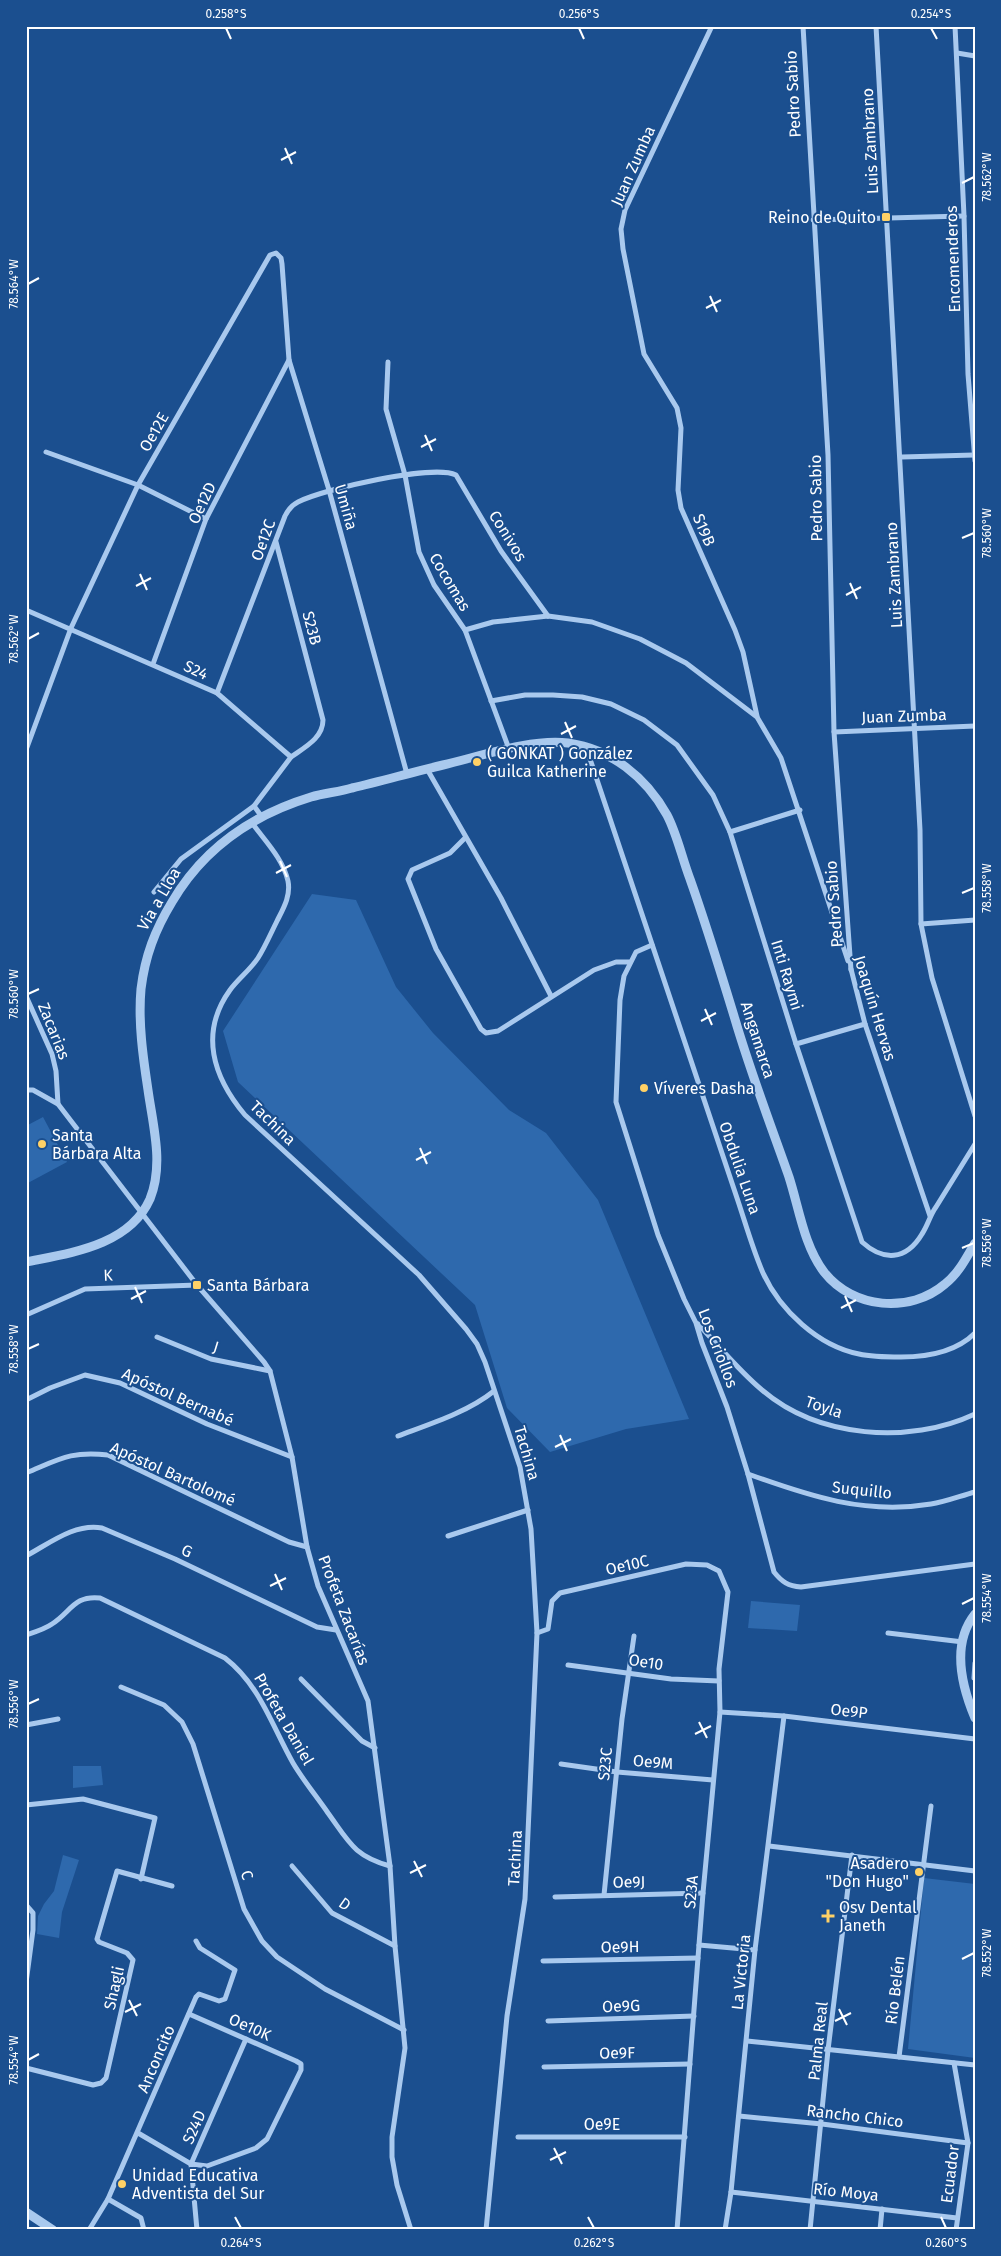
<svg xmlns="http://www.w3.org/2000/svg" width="1001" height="2256" font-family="'Fira Sans',sans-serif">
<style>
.green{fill:#2e69ad}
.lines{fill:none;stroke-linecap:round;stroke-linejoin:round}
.minor{stroke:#a9c9ee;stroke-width:5}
.tertiary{stroke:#a9c9ee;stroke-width:9}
.ticks{fill:none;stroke:#fff;stroke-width:2}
.poi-dot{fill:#ffd166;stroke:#1b4f8f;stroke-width:2}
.labels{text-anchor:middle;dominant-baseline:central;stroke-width:4;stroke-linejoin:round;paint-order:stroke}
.street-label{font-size:16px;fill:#fff;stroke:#1b4f8f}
.poi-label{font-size:16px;fill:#fff;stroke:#1b4f8f;text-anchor:start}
.neatline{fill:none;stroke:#fff;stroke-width:2}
.ticks-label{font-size:12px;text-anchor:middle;fill:#fff}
</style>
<rect width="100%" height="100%" fill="#1b4f8f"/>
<g class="green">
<polygon points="312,894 356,900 396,987 433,1033 509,1110 546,1133 598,1200 689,1419 626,1429 550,1452 507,1408 475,1305 238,1082 223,1031"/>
<polygon points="43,1117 67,1162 26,1184 26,1126"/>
<polygon points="751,1601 800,1605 797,1631 748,1628"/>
<polygon points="73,1766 101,1766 103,1785 73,1788"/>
<polygon points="63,1855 79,1860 62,1912 59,1938 37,1934 38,1916 44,1904 54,1891"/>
<polygon points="924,1878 975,1884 975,2058 908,2049"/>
</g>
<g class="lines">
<g class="minor">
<polyline points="712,26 625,210 621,229 623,249 644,354 677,408 681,428 678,490 681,508 735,630 743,652 757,716"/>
<polyline points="803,26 828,455 834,732 851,970"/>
<polyline points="876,26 920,830 921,924 932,978 975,1116"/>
<polyline points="955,26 964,216 968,374 975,461"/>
<polyline points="957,53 975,56"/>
<polyline points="813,220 964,216"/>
<polyline points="388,362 386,409 405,475 419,552 434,585 465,630 509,749"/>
<polyline points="46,452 138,485 206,519"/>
<polyline points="902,457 974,455"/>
<path d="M26,610L217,693L291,757C305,747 323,738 323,720L276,542"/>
<polyline points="465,630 493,622 548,616 592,622 640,639 686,663 757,717 781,758 848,961"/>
<polyline points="153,664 206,519 289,360"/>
<path d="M217,693L285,516C288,510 292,505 298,502C323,489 433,464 456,475L501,551L548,616"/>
<path d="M491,701L525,695H553L582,697L611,704L644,720L677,745L713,795L730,832L796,1044L862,1242C883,1261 906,1261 922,1234C928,1225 930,1215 936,1207C949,1186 962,1165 975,1144"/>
<polyline points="834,732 975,726"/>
<path d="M586,747L738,1201C746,1225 753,1250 763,1273C780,1310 818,1346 859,1354C872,1357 887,1357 901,1357C926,1357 956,1352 975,1333"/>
<polyline points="26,750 71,628 138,485 270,255 276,253 281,258 282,264 289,360 329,490 407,774"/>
<polyline points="427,769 501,898 551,996"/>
<polyline points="254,806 291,757"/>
<path d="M252,823C266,842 283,859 288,881C291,896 283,909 277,921C271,933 265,947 258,958C250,970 238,979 230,990C199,1033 213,1077 245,1115L419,1275L466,1329L477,1344L485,1362L520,1467L531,1529L537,1633L525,1899L507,2016L486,2230"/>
<polyline points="730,832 800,810"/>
<polyline points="465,838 450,853 412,870 408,879 436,949 481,1029 486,1033 498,1031 594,970 616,962 629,962"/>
<polyline points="154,892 181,859 254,806 262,817"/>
<polyline points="921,924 975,920"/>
<path d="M652,945L636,952L624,976L620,1000L616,1102L658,1235L684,1299L696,1323L702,1343L727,1407L748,1474L774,1572C782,1582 788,1586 801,1587L975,1564"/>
<polyline points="851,969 865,1024 930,1216"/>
<polyline points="26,996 52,1054 56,1071 58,1104"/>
<polyline points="796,1044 865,1024"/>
<polyline points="26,1090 33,1090 58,1104 197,1285 264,1362 270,1371 292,1457 307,1547 318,1586 368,1701 390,1866 395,1946 405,2048 392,2137 392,2157 397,2185 411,2230"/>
<polyline points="26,1315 85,1289 197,1285"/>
<path d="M698,1324C719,1346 739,1371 762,1390C818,1438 909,1445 975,1414"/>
<polyline points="157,1337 211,1359 270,1371"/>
<polyline points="26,1400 50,1388 85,1375 120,1383 207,1424 292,1457"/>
<path d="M398,1436C430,1424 468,1412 494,1391"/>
<path d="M26,1473C60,1459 70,1451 108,1455L289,1542L307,1547"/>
<path d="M748,1474C809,1496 865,1515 931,1504C945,1502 960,1496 975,1492"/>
<polyline points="448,1536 528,1510"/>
<path d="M26,1556C50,1543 75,1523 102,1528L175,1559L317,1627L336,1630"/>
<polyline points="537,1633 548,1629 552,1601 560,1593 686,1564 707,1565 719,1571 728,1592 719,1669 720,1712 703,1893 677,2230"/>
<polyline points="888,1633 963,1642"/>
<path d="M26,1635C35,1632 45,1629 52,1624C71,1612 74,1595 100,1598L225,1658C260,1685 272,1726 293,1763C303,1780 317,1797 328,1813C349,1842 354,1856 390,1866"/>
<polyline points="568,1665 671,1679 719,1681"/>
<polyline points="974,1678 975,1663"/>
<polyline points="301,1679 362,1741 375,1748"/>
<polyline points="121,1687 164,1705 182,1722 193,1744 244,1909 262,1941 277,1957 325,1989 404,2030"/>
<polyline points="720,1712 784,1716 975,1739"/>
<polyline points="26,1725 58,1719"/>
<polyline points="561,1764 617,1772 713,1780"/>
<polyline points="26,1805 83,1799 155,1818 141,1879"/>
<polyline points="769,1846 975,1871"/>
<polyline points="292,1866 332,1913 395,1946"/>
<polyline points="604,1895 622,1719 634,1636"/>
<polyline points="555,1897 703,1893"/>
<polyline points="26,1905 33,1913 33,1930 26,1983"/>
<polyline points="699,1945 755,1950"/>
<polyline points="543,1961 698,1958"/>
<polyline points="548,2021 694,2016"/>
<polyline points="747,2041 975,2065"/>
<polyline points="899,2057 931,1806"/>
<polyline points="954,2063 968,2143 956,2230"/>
<polyline points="544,2067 690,2064"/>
<polyline points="26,2068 93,2085 101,2083 106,2078 133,1960 127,1953 99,1942 97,1939 117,1871 172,1886"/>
<polyline points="739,2116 822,2124 968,2143"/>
<polyline points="138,2133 191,2164 207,2166 256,2148 267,2139 301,2070 301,2064 296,2061 189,2014"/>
<polyline points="518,2137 685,2137"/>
<polyline points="731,2192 957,2218"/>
<polyline points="108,2199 141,2218 144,2230"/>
<polyline points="89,2230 108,2199 196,1997 199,1994 219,2001 225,1999 235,1970 200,1948 196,1941"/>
<polyline points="197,2230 191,2164 246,2039"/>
<polyline points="725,2230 731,2192 755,1950 784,1716"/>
<polyline points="810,2230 828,2050 852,1855"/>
<polyline points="880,2230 882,2209"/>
</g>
<g class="tertiary">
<path d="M26,1262C70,1253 129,1246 150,1199C164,1164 153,1126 148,1090C143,1057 138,1022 141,989C145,956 155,930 172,902C203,849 252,815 311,797C324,793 339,792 352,788C382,781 413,772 443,765C478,757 532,738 568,743C611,749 646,777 667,815C677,834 682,858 690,879C706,924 720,970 734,1016C750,1071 770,1123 789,1177C799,1208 804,1246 824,1272C853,1309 910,1314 945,1284C959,1273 966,1258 975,1243"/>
<path d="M975,1614C951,1644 962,1687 975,1718"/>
<polyline points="26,2212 53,2230"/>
</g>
</g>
<path class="ticks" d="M226,28L231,39M579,28L584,39M931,28L937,39M285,148L292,164M281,160L296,152M962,183L974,177M28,284L39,278M710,296L717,312M706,308L721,300M425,435L432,451M421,447L436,439M962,538L974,533M140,574L147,590M850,583L857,599M136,586L151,578M846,595L861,587M28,639L39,633M565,722L572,738M561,734L576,726M280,861L287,877M276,873L291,865M962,893L974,888M28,994L39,989M705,1009L712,1025M701,1021L716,1013M420,1148L427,1164M416,1160L431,1152M962,1248L974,1243M135,1287L142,1303M845,1296L852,1312M131,1299L146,1291M841,1308L856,1300M28,1349L39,1344M560,1435L567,1451M555,1447L571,1439M275,1574L282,1590M270,1586L286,1578M962,1604L974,1598M28,1704L39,1699M699,1722L707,1738M695,1734L711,1726M414,1861L422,1877M410,1873L426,1865M962,1959L974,1953M129,2000L137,2016M839,2009L847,2025M125,2012L141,2004M835,2021L851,2013M28,2060L39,2054M554,2148L562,2164M550,2160L566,2152M235,2217L241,2228M588,2217L594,2228M941,2217L946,2228"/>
<g class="poi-dot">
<rect x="881" y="212" width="10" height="10" rx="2.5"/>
<circle cx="477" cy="762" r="5"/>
<circle cx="644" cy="1088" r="5"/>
<circle cx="42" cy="1144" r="5"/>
<rect x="192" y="1280" width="10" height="10" rx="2.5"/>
<circle cx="919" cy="1872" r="5"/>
<path d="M825.5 1908.5h5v5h5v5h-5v5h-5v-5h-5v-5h5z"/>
<circle cx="122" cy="2184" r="5"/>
</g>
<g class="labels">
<g class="street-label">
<text transform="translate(793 94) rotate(-93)">Pedro Sabio</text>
<text transform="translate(870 141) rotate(-93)">Luis Zambrano</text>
<text transform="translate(633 166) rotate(-66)">Juan Zumba</text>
<text transform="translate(953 259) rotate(-92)">Encomenderos</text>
<text transform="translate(154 432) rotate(-60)">Oe12E</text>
<text transform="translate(816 498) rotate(-91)">Pedro Sabio</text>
<text transform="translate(202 503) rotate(-65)">Oe12D</text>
<text transform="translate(346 507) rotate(74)">Umiña</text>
<text transform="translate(704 530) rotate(67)">S19B</text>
<text transform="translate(508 536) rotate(58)">Conivos</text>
<text transform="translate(263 540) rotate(-70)">Oe12C</text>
<text transform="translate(894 575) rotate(-93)">Luis Zambrano</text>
<text transform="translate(450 582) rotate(59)">Cocomas</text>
<text transform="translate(312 628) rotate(75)">S23B</text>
<text transform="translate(196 670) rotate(25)">S24</text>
<text transform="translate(904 716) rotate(-2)">Juan Zumba</text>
<text transform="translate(159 899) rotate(-60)">Via a Lloa</text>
<text transform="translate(834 904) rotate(-94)">Pedro Sabio</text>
<text transform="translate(787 975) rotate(73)">Inti Raymi</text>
<text transform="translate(875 1008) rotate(73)">Joaquín Hervas</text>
<text transform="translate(54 1031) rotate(68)">Zacarias</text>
<text transform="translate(758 1040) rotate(72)">Angamarca</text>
<text transform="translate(273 1123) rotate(44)">Tachina</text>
<text transform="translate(740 1168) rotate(71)">Obdulia Luna</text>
<text transform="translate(108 1275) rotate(-2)">K</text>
<text transform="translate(216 1347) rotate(17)">J</text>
<text transform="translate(718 1348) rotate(69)">Los Criollos</text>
<text transform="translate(178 1397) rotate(24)">Apóstol Bernabé</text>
<text transform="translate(824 1407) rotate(19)">Toyla</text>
<text transform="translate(527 1453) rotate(74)">Tachina</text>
<text transform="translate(173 1474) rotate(24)">Apóstol Bartolomé</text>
<text transform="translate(862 1490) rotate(6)">Suquillo</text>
<text transform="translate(187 1551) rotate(25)">G</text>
<text transform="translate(627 1565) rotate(-13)">Oe10C</text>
<text transform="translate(344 1610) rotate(69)">Profeta Zacarías</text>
<text transform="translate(646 1662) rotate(9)">Oe10</text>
<text transform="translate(849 1711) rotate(6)">Oe9P</text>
<text transform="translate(284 1719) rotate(60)">Profeta Daniel</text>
<text transform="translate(653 1762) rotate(5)">Oe9M</text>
<text transform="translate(605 1764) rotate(-85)">S23C</text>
<text transform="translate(515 1858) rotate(-87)">Tachina</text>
<text transform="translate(247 1875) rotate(73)">C</text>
<text transform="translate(629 1882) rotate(-1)">Oe9J</text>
<text transform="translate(691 1892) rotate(-85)">S23A</text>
<text transform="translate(345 1904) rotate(35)">D</text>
<text transform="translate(620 1947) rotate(-1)">Oe9H</text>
<text transform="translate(741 1972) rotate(-84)">La Victoria</text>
<text transform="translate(114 1988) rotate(-77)">Shagli</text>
<text transform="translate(895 1990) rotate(-83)">Río Belén</text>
<text transform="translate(621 2006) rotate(-2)">Oe9G</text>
<text transform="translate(250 2027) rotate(24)">Oe10K</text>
<text transform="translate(818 2041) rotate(-84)">Palma Real</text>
<text transform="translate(617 2053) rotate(-1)">Oe9F</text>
<text transform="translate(156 2059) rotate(-67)">Anconcito</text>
<text transform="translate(855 2116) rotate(7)">Rancho Chico</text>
<text x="602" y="2124">Oe9E</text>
<text transform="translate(194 2127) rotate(-66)">S24D</text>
<text transform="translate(950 2174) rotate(-83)">Ecuador</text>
<text transform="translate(846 2192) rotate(6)">Río Moya</text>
</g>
<g class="poi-label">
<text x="876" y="217" text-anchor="end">Reino de Quito</text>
<text x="487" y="753">( GONKAT ) González<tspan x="487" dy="18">Guilca Katherine</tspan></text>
<text x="654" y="1088">Víveres Dasha</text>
<text x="52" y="1135">Santa<tspan x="52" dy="18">Bárbara Alta</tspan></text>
<text x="207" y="1285">Santa Bárbara</text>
<text x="909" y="1863" text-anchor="end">Asadero<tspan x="909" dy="18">"Don Hugo"</tspan></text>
<text x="839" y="1907">Osv Dental<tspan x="839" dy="18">Janeth</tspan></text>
<text x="132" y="2175">Unidad Educativa<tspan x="132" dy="18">Adventista del Sur</tspan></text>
</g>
</g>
<rect width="1001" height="2256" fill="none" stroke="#1b4f8f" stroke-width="55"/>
<rect x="28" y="28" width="946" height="2200" class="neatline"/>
<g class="ticks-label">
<text x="226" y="18">0.258°S</text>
<text x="579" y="18">0.256°S</text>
<text x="931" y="18">0.254°S</text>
<text transform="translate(987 177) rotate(-90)" y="4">78.562°W</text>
<text transform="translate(14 284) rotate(-90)" y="4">78.564°W</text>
<text transform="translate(987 533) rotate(-90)" y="4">78.560°W</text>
<text transform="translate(14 639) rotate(-90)" y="4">78.562°W</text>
<text transform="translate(987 888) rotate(-90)" y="4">78.558°W</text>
<text transform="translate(14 994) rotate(-90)" y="4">78.560°W</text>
<text transform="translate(987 1243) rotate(-90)" y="4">78.556°W</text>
<text transform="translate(14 1349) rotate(-90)" y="4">78.558°W</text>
<text transform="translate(987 1598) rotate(-90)" y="4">78.554°W</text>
<text transform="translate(14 1704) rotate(-90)" y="4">78.556°W</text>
<text transform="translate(987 1953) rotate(-90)" y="4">78.552°W</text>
<text transform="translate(14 2060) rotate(-90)" y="4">78.554°W</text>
<text x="241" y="2247">0.264°S</text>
<text x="594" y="2247">0.262°S</text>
<text x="946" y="2247">0.260°S</text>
</g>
</svg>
